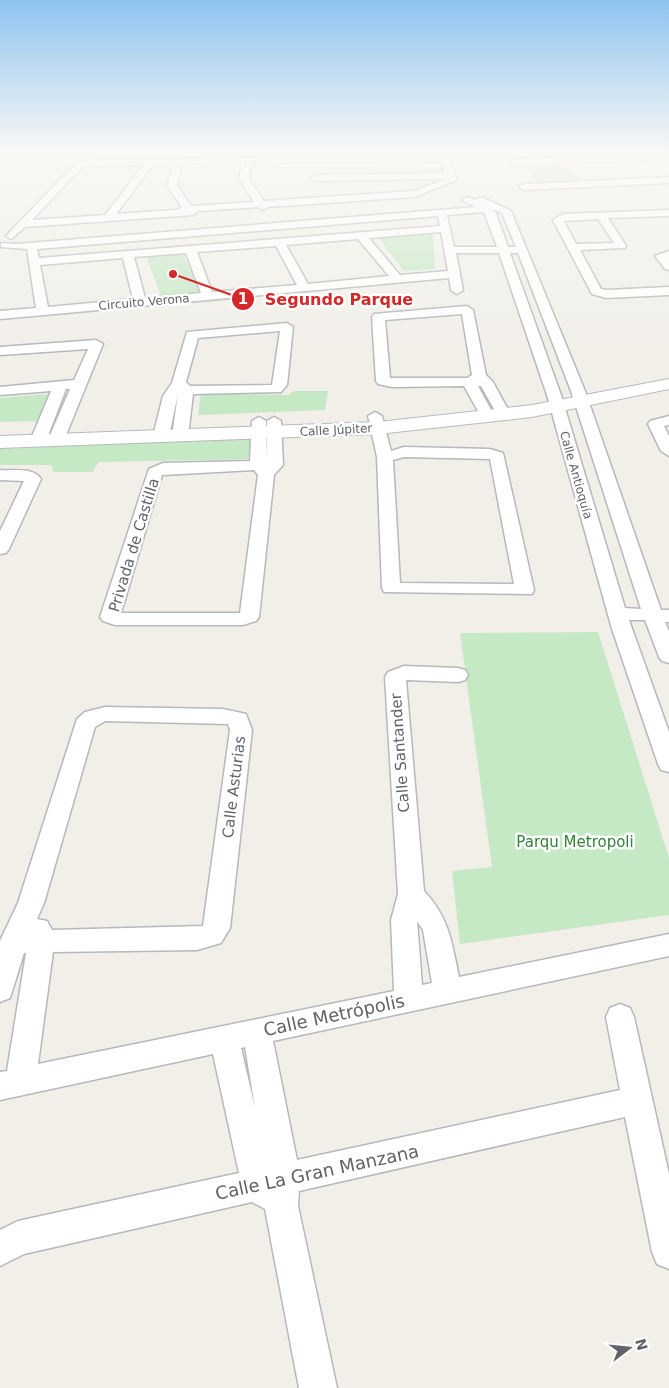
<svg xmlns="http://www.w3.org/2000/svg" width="669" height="1388" font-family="'DejaVu Sans',sans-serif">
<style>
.green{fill:#c5e8c5}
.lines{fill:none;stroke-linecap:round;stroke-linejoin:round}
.minor-casing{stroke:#b5b8bc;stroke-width:3}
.tertiary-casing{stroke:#b5b8bc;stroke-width:2}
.secondary-casing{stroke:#b6babf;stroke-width:2}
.minor{fill:#fff;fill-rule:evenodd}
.tertiary{fill:#fff;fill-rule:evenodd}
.secondary{fill:#fff;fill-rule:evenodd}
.labels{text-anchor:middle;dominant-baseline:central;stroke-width:5;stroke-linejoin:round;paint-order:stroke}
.far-street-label{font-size:12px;fill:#5f6368;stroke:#fff}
.street-label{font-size:15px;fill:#5f6368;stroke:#fff}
.park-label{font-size:15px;fill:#348238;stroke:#fff}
.near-street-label{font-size:18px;fill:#5f6368;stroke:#fff}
.leader{fill:none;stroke:#d62828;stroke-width:2}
.callout-dot{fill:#d62828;stroke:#fff;stroke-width:2}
.mark-label{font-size:15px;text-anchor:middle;font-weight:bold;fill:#fff}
.callout-label{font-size:16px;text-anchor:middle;font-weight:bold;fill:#d62828;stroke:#fff;stroke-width:5;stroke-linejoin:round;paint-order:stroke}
</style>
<rect width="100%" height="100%" fill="#f1efe8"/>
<g class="green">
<polygon points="562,165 583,183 535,185 527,166"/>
<polygon points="433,233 435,269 404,271 377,237"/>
<polygon points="182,253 203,292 161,296 146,256"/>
<polygon points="293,391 328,391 325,410 198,415 201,393 289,395"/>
<polygon points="48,394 37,421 0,422 0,398"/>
<polygon points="252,438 248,459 99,462 92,472 54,472 51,465 0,465 0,449"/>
<polygon points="598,632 669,858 669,915 460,944 452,871 492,867 460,633"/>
</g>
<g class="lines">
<g class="minor-casing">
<g id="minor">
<polygon points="669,154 669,160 514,165 510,162 514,159"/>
<path d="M441,155L449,159L457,180L414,197L268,207L263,210L258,207L198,211L193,215L25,227L11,239L6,236L76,163L89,160ZM441,161L445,173L316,175L311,178L316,181L447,179L413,191L264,201L249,179L251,163ZM242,163L239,179L254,202L191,206L177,185L182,164ZM173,164L167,185L182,208L174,210L116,214L153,165ZM144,165L105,215L32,220L82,167Z"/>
<polygon points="669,177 669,183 524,190 519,187 524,184"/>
<path d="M467,197L476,200L478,198H484L511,211L585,391L661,610H669V622H665L669,631V663L662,661L659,657L645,620H629L669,732V772L661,770L658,764L612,629L547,395L499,253H456L463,290L457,294L451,290L449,278L0,319V311L36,308L27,249L1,247V243L16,244L476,207L462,200ZM492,209L502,213L516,247H508L496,213ZM484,212L497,247H454L447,215ZM438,216L440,226L39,258L37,249ZM441,232L448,271L400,275L369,238ZM358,239L389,276L308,284L286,245ZM276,246L297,285L212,292L197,252ZM186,253L201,293L145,298L134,257ZM510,253H518L571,391L641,609L625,608L561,395ZM123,258L133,299L48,307L40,265Z"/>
<path d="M669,210V216L608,218L626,246L625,248L580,250L601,289L607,290L669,287V295L606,298L592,294L553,220L563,214ZM598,219L614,243L576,244L564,221Z"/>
<polygon points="669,251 669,270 665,269 655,256"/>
<path d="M467,306L473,310L486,375L493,382L511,415L509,418H499L481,386H478L495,417L493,420H483L464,386L392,387L378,384L376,381L372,317L374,314ZM462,314L472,375L467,378H390L385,320Z"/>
<path d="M287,323L293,327L287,385L281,392L193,394L188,436L180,441L172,436L178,394L169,436L161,441L156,439L153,436L163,396L172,383L187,332ZM280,331L272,385L190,386L186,382L198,338Z"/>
<polygon points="96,340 103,344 64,440 56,445 48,440 70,389 66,389 46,441 38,446 33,444 30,441 51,391 0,395 0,387 74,380 88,349 0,355 0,347"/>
<path d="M375,412L382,416L391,451L404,447L490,449L503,453L534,590L532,594L384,592L382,588L377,457L368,416ZM404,457L490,459L514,584L400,583L393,460Z"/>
<polygon points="669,416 669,425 664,426 669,436 669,456 661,451 648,424 650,421"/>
<path d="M259,417L266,421V460L267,421L274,417L281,421L283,465L274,475L259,617L256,621L243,625H115L103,621L100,617L149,469L163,463L250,461L252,421ZM254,470L258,475L240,613H121L162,475Z"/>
<path d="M0,470C14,471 33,467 41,479L9,549L6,553L0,554V531L24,481L0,480Z"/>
<path d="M404,666L458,668L465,670L468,675L465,680L458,682L406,680L424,891C449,917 452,943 459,977L669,934V956L273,1041L297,1160L620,1090L606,1017L610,1008L620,1004L630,1008L634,1017L669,1174V1269L657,1264L652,1252L625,1117L299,1191L298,1206L337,1388H299L265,1209L252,1202L24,1254L0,1266V1230L18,1221L239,1173L213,1054L0,1100V1072L7,1071L26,953H24L10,998L0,1002V941L18,903L77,719L85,712L105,707L223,709L246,714L252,730L230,928L221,943L197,950L53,952L38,1064L394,991L391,920L398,894L385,677L388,672ZM105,721L228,724L230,730L203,926L52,930L47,921L37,919L44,903L95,727ZM417,921L423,930L432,983L422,985ZM245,1047L255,1108L241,1048Z"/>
</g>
</g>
<g class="tertiary-casing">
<polygon id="tertiary" points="6,150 19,150 0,164 0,155"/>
</g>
<g class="secondary-casing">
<polygon id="secondary" points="669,379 669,389 532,417 378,434 0,448 0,436 378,422 532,405"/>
</g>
<use href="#minor" class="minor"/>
<use href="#tertiary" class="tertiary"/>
<use href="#secondary" class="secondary"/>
</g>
<linearGradient id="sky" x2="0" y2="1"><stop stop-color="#8fc3f1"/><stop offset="0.44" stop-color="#f9f8f5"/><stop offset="1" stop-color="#f9f8f5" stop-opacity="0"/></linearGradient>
<rect width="669" height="344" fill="url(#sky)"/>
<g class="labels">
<g class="far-street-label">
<text transform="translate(144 302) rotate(-5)">Circuito Verona</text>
<text transform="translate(336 430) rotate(-3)">Calle Júpiter</text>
<text transform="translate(576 475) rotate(74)">Calle Antioquía</text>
</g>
<g class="street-label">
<text transform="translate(134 545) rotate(-73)">Privada de Castilla</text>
<text transform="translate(400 753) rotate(-94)">Calle Santander</text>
<text transform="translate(234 787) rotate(-83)">Calle Asturias</text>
</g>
<g class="park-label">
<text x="575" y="842">Parqu Metropoli</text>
</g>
<g class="near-street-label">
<text transform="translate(334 1015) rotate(-12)">Calle Metrópolis</text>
<text transform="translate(317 1172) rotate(-12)">Calle La Gran Manzana</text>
</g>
</g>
<path class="leader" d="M173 274L243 299"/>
<g class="callout-dot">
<circle cx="173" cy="274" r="5"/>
<circle cx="243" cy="299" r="12"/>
</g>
<g class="mark-label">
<text x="243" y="304">1</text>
</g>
<g class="callout-label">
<text x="339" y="305">Segundo Parque</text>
</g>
<g transform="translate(629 1348) rotate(74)" stroke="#ffffff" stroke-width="4" paint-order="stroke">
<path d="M0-4L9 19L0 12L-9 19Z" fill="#5f6368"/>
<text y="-8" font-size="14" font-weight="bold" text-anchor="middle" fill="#5f6368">N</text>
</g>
</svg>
